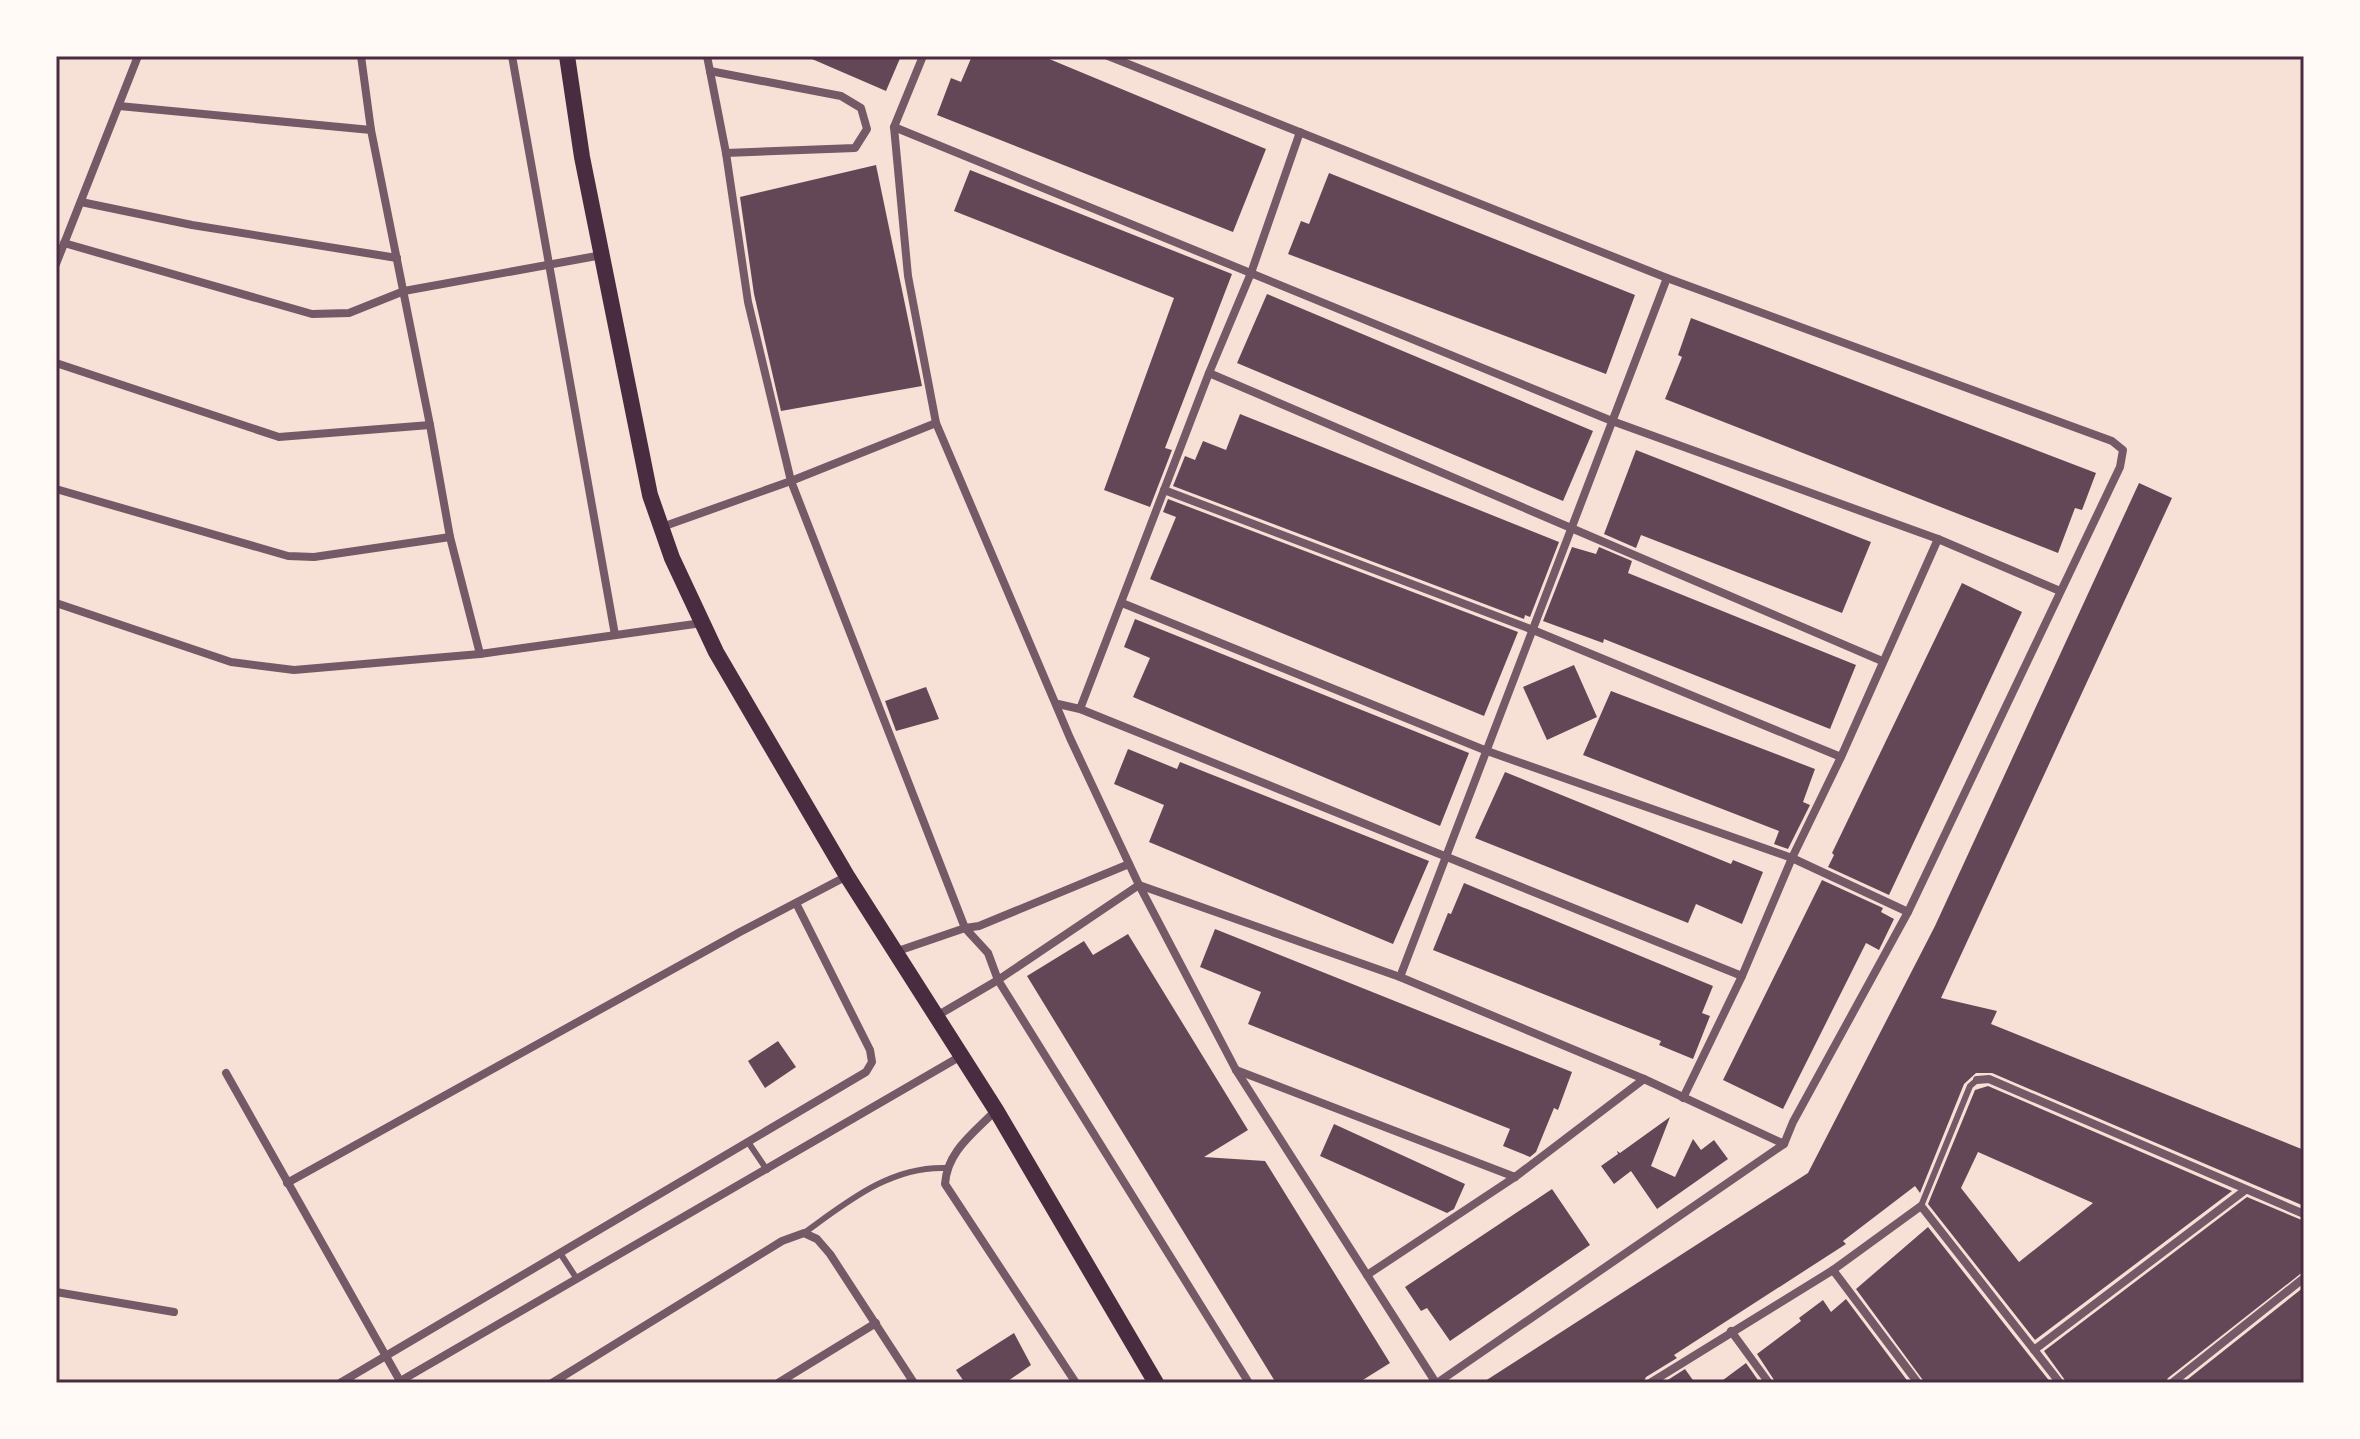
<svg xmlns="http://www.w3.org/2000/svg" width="2360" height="1439" font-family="'Libre Baskerville',serif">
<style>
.building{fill:#644757;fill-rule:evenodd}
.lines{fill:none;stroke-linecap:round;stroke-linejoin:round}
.service{stroke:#755966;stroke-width:6}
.minor{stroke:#755966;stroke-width:8}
.secondary{stroke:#4a2c40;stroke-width:16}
.neatline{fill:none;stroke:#4a2c40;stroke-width:3}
</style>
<rect width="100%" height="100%" fill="#f7e1d7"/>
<g class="building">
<polygon points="805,56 901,56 886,91"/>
<polygon points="972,56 1042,56 1266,149 1233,232 937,115 951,78 961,82"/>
<polygon points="876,165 922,386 781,411 754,294 740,197"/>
<polygon points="970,170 1232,274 1165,448 1172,450 1150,507 1104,490 1174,298 954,211"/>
<polygon points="1329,173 1635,295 1606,374 1288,254 1301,221 1309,224"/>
<polygon points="1267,294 1593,431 1563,501 1237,363"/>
<polygon points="1691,318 2096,473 2082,510 2075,508 2058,553 1665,399 1682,357 1678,355"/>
<polygon points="1240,414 1559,542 1530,617 1525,615 1524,619 1173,486 1185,456 1195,460 1203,441 1226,450"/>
<polygon points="1636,450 1871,542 1842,613 1641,535 1636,548 1604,534"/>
<polygon points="2139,483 2172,498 1941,998 1997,1011 1991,1024 2304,1150 2304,1206 1992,1073 1976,1073 1964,1084 1920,1193 1915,1186 1843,1241 1846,1244 1674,1355 1677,1358 1646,1377 1643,1383 1482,1383 1808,1173 1935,926"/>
<polygon points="1168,499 1518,632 1484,716 1150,579 1176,517 1163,512"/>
<polygon points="1572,547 1596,554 1599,547 1632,561 1628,573 1856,665 1830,729 1604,639 1603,643 1543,621"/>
<polygon points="1962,583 2022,612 1889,895 1828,867 1834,855 1832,853"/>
<polygon points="1135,619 1469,753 1440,826 1133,697 1150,658 1124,647"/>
<polygon points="1574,665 1597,717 1547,740 1523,687"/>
<polygon points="926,687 939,719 896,731 885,701"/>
<polygon points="1611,691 1815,769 1803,802 1810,805 1788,849 1774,844 1779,831 1583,755"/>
<polygon points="1128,749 1177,769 1180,762 1429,861 1393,944 1149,842 1164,805 1114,784"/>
<polygon points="1505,772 1731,864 1733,860 1763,872 1742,924 1696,904 1688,923 1475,838"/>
<polygon points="1822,880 1883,908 1881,912 1894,919 1879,950 1866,943 1783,1109 1723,1080"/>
<polygon points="1464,883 1713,986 1702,1013 1710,1016 1693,1059 1659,1045 1661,1041 1433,950 1448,913 1451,914"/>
<polygon points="1215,929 1572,1072 1558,1110 1554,1108 1536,1152 1530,1157 1503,1146 1510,1129 1248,1024 1261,992 1200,967"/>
<polygon points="1128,934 1248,1130 1204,1157 1265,1161 1390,1363 1358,1383 1276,1383 1027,976 1084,941 1093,955"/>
<polygon points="778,1041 796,1067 765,1088 748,1061"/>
<path d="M1988,1086L2232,1191L2035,1340L1928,1204L1975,1090ZM1978,1152L2093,1203L2019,1262L1961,1188Z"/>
<polygon points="1670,1117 1651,1166 1675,1177 1693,1139 1701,1150 1714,1140 1728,1159 1657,1209 1631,1171 1614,1184 1601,1166 1618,1154 1617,1151 1620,1153"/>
<polygon points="1334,1124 1465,1184 1454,1209 1447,1213 1320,1156"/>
<polygon points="1552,1189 1590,1245 1450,1341 1427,1308 1421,1311 1405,1287"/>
<polygon points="2247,1197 2304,1221 2304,1271 2168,1378 2165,1383 2067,1383 2044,1351"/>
<polygon points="1928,1227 2028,1354 2051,1383 1925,1383 1856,1289"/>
<polygon points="2304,1287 2304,1383 2183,1383"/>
<polygon points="1846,1299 1909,1383 1776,1383 1757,1354 1801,1321 1799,1318 1823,1300 1831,1312"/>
<polygon points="1014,1333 1031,1365 1005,1383 965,1383 956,1370"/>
<polygon points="1746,1363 1760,1383 1719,1383"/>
<polygon points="1685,1369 1695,1383 1663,1383"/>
</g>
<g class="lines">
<g class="service">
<polyline points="748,1142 767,1170"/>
<polyline points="1921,1206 1970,1086 1977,1080"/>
<path d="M804,1233C847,1202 890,1166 946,1168"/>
<polyline points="560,1253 577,1279"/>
</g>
<g class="minor">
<polyline points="361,56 371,130 430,425 450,537 480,654"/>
<polyline points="512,56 615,635"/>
<polyline points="707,56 726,153 748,302 791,481 965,928 988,953 998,980 1249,1383"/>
<polyline points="923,56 894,127 908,276 936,423 1070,738 1139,885 1236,1070 1436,1383"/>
<polyline points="710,71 841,96 861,108 867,129 855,148 726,153"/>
<polyline points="119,106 371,130"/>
<polyline points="894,127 1612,421 1938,539 2060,591"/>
<polyline points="81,202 192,225 397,258"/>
<polyline points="64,243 312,314 349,313 404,291 602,255"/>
<polyline points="56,264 138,56"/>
<polyline points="56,363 279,437 430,425"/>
<polyline points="1209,373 1882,661"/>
<polyline points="56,489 288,556 314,557 450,537"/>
<polyline points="1164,490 1533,630 1841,757"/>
<polyline points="662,527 791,481 936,423"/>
<polyline points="56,603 231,662 294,670 480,654 702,623"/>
<polyline points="1122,603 1487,751 1792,858 1908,912"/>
<polyline points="1058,704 1080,709 1742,976"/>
<polyline points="1080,709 1209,373 1251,273 1300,132"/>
<polyline points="895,952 965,928 979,926 1129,864"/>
<polyline points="1400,977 1667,278"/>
<polyline points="935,1017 998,980 1139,885 1400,977 1644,1079 1784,1144 1793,1122 1908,912 2120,467 2123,450 2112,441 1667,278 1108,56"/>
<polyline points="1236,1070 1515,1177"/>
<polyline points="226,1073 400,1381"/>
<polyline points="1977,1080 1989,1079 2304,1214"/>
<polyline points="1683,1098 1742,976 1792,858 1841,757 1938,539"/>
<path d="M996,1110C974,1133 947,1151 945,1184L1076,1383"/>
<polyline points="287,1183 740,932 847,876"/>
<polyline points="1833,1270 1918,1383"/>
<polyline points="1367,1275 1515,1177 1644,1079"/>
<polyline points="56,1292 174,1312"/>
<polyline points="1731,1331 1769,1383"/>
<polyline points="2034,1350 2244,1191"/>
<polyline points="340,1383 866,1072 872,1062 870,1050 796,903"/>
<polyline points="397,1383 961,1056"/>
<polyline points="552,1383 782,1241 804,1233 817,1239 830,1254 914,1383"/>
<polyline points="778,1383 876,1323"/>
<polyline points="1437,1383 1784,1144"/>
<polyline points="1650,1383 1833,1270 1921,1206 2060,1383"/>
<polyline points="2172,1383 2304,1278"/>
</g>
<polyline class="secondary" points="567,56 582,157 650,495 672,558 716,652 847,876 996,1110 1156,1383"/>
</g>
<rect width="2360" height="1439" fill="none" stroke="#fffaf5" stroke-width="116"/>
<rect x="58" y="58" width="2244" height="1323" class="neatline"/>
</svg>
